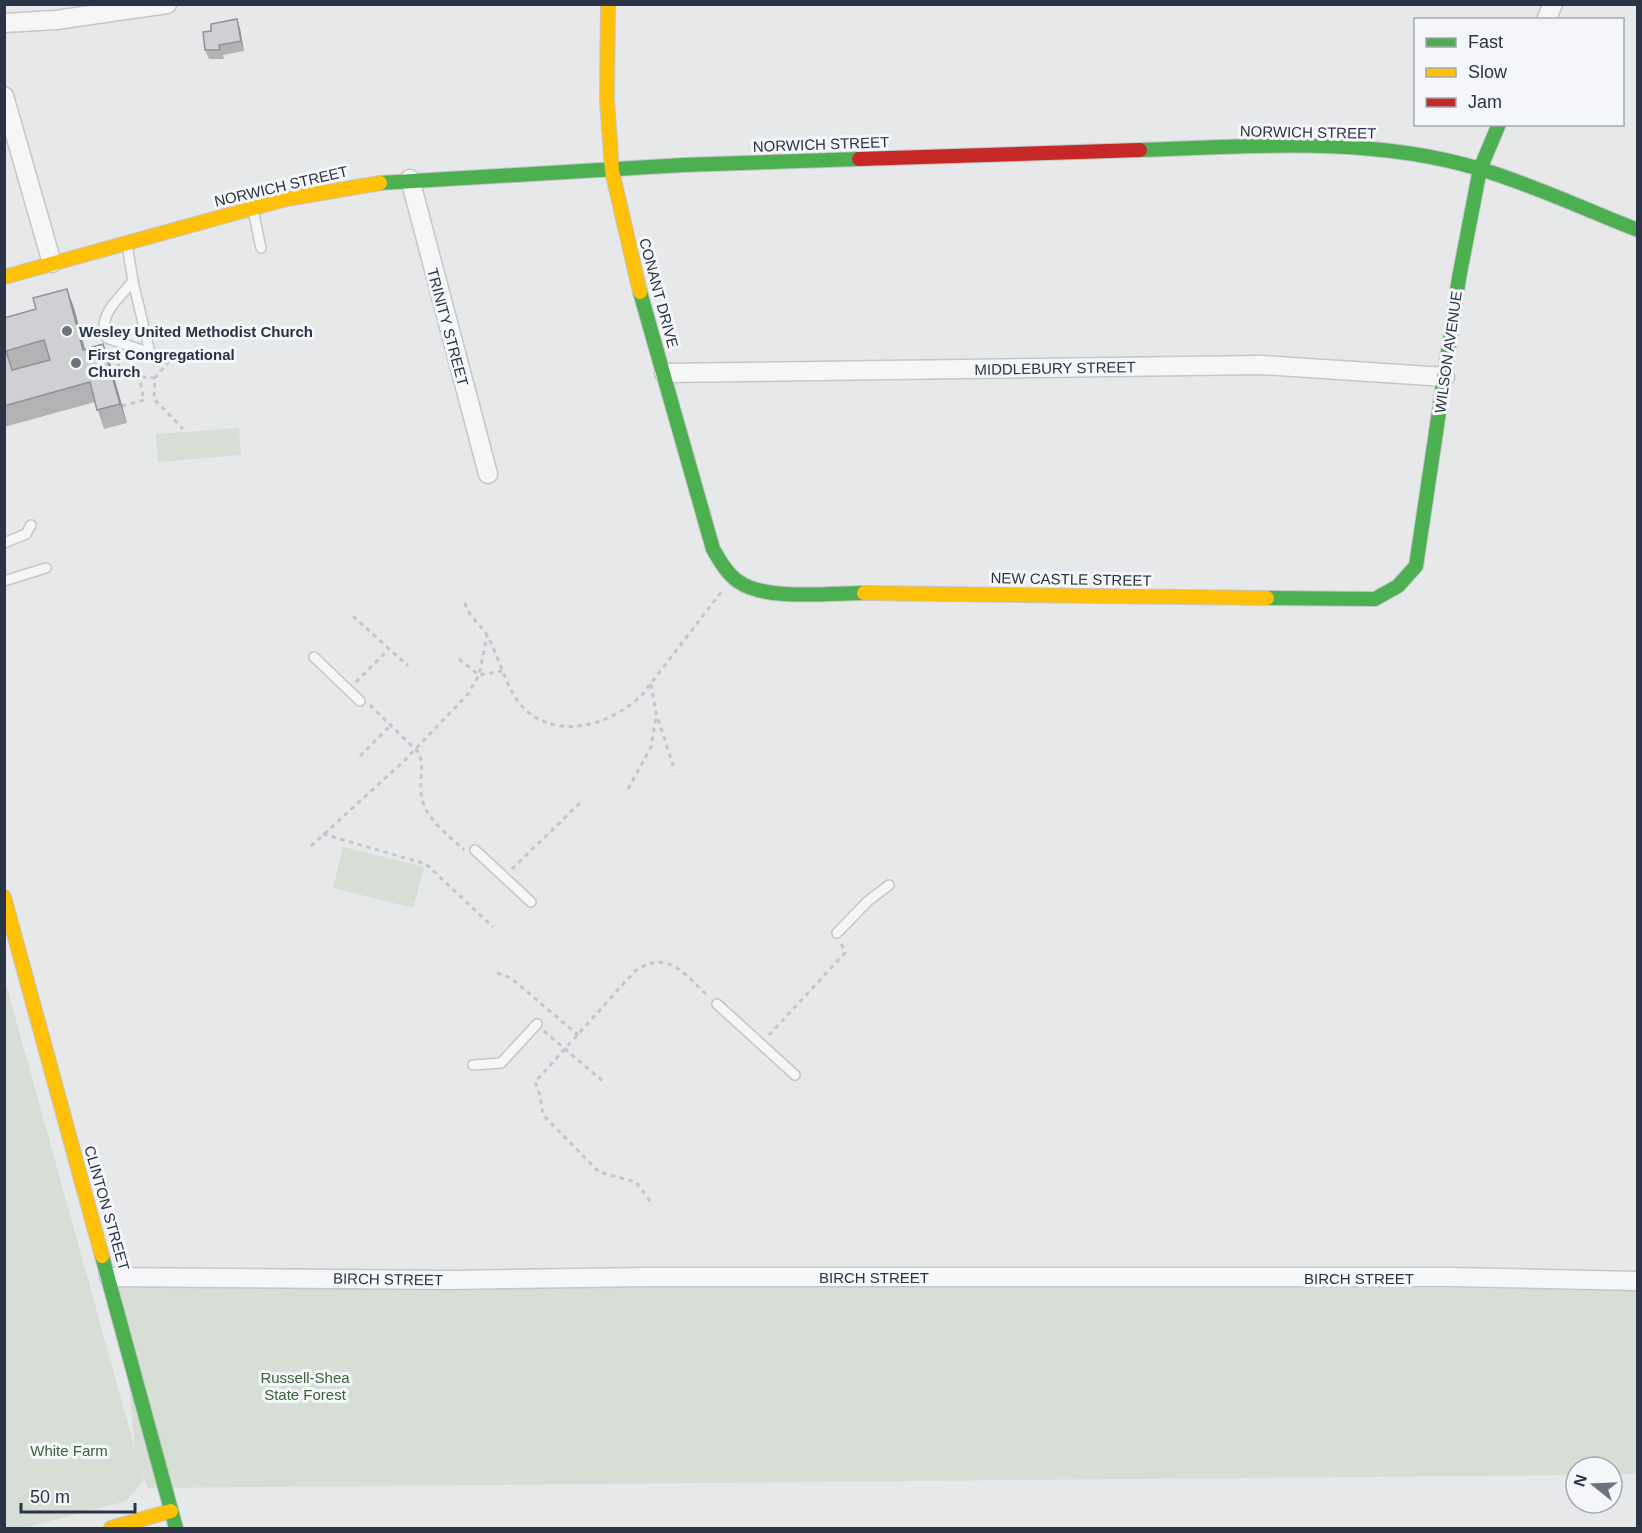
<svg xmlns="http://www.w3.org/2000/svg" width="1642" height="1533" font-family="Arial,sans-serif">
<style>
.green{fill:#d6ded6}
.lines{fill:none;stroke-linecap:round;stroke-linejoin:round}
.lane-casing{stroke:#c4c6c8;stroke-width:12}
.street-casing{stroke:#c4c6c8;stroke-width:21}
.fast-casing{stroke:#c4c6c8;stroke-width:16}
.slow-casing{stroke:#c4c6c8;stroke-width:16}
.jam-casing{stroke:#c4c6c8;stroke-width:16}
.path{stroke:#c5c6ca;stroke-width:3;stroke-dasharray:4.5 4.5;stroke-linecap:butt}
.lane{stroke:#f5f6f7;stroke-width:9}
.street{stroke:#f5f6f7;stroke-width:18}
.fast{stroke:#4caf50;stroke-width:14}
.slow{stroke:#ffc107;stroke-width:14}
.jam{stroke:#c62828;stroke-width:14}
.wall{fill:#b1b3b5}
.shaded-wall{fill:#909294}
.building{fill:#ced0d3;stroke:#909294;stroke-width:1.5;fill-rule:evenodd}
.poi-dot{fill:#6c737f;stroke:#f4f6f9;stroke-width:2}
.labels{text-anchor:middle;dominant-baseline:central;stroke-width:6;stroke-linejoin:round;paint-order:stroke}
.street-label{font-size:15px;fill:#2b3445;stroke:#f4f6f9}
.poi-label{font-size:15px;font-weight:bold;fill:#2b3445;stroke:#f4f6f9;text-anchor:start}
.park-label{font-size:15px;fill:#3f6138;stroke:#f4f6f9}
</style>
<rect width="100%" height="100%" fill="#e6e8ea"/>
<g class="green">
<polygon points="239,428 241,455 158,462 156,434"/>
<polygon points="343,847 424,867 413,908 333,888"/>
<polygon points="4,977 135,1449 119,1286 457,1285 605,1288 607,1284 1637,1289 1637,1474 1612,1474 1612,1467 1576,1467 1576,1475 148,1488 140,1465 144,1480 126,1501 24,1528 5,1528"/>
</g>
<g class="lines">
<g class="lane-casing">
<g id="lane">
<polyline points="253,210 261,248"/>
<path d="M127,245L133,281C120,298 96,315 107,338L150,353L133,281"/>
<polyline points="4,543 26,534 31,525"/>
<polyline points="4,581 46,568"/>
<polyline points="314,657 360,701"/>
<polyline points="475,850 531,902"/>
<polyline points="837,933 868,901 889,885"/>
<polyline points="717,1004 795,1075"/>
<polyline points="473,1065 501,1063 537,1024"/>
</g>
</g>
<g class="street-casing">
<g id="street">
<polyline points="1546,20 1553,4"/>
<polyline points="4,23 56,20 167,4"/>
<polyline points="4,96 52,263"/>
<polyline points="410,179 488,474"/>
<polyline points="664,373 1262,365 1445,377"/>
<polyline points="109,1277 450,1280 647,1277 1452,1277 1638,1281"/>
</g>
</g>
<g class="fast-casing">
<g id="fast">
<path d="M1140,150C1252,146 1371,136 1480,169C1534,185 1586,210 1638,230"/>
<polyline points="380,183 683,165 859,159"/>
<path d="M640,292L713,549C720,561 727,574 739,582C767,601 830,593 864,593"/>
<polyline points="1267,598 1375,599 1398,586 1416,566 1459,278 1480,169 1499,124"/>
<polyline points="102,1256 176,1528"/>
</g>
</g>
<g class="slow-casing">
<g id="slow">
<polyline points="608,4 607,99 612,171 640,292"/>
<polyline points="4,277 286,199 380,183"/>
<polyline points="864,593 1267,598"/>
<polyline points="4,897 102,1256"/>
<polyline points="111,1528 171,1511"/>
</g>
</g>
<g class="jam-casing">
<polyline id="jam" points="859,159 1140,150"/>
</g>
<g class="path">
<polyline points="116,355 122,379 132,376 155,378"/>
<polyline points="169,361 155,378 154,399 183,429"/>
<polyline points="122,406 144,400 139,376"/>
<path d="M465,603C468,617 482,625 488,637C499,657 504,681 517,700C548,743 608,728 642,695L722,591"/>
<polyline points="353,616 408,666"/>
<polyline points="459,659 479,675 502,671"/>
<polyline points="356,682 389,649"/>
<polyline points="651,684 656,713 675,771"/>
<path d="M370,705L419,753C424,766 420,777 421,790C421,816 446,833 464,850"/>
<polyline points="360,756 392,724"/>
<polyline points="628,789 651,747 656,717"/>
<polyline points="323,834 426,864 493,927"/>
<polyline points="311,846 405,760 468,694 479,675 487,636"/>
<polyline points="512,869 583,800"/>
<polyline points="497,973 511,978 578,1035"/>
<polyline points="544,1031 605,1083"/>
<polyline points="769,1035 845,953 841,943"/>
<path d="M650,1201L636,1182L599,1172L543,1115L540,1095L535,1082L635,971C668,948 685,975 709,997"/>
</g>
<use href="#lane" class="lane"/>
<use href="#street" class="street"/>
<use href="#fast" class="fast"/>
<use href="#slow" class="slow"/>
<use href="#jam" class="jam"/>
</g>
<g class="wall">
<polygon points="237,19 240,29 244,51 223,55 224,59 209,59 205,50 211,31"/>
<polygon points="67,289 74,308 85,349 110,363 127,423 104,429 95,402 4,427 4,318 36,309"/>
</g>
<g class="shaded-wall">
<polygon points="237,19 240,29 244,51 241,41"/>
<polygon points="67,289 74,308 90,369 83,350"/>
<polygon points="103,344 110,363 127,423 120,404"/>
</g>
<g class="building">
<polygon points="237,19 241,41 219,45 220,50 205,50 203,32 211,31 211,24"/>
<path d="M67,289L83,350L103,344L120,404L97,410L90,382L4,406V318L36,309L33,298ZM44,340L50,360L12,370L6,351Z"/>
</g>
<g class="poi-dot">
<circle cx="67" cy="331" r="6"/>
<circle cx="76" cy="363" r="6"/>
</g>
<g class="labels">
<g class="street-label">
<text transform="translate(1308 132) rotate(1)">NORWICH STREET</text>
<text transform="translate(821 144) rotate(-2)">NORWICH STREET</text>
<text transform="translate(281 186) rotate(-13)">NORWICH STREET</text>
<text transform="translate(659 293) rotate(75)">CONANT DRIVE</text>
<text transform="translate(448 327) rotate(75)">TRINITY STREET</text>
<text transform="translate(1448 352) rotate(-82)">WILSON AVENUE</text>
<text transform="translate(1055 368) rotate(-1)">MIDDLEBURY STREET</text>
<text transform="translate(1071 579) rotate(1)">NEW CASTLE STREET</text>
<text transform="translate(107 1208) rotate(74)">CLINTON STREET</text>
<text x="874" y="1277">BIRCH STREET</text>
<text x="1359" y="1278">BIRCH STREET</text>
<text transform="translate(388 1279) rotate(1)">BIRCH STREET</text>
</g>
<g class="poi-label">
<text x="79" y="331">Wesley United Methodist Church</text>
<text x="88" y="354">First Congregational<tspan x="88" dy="17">Church</tspan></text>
</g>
<g class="park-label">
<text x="305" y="1377">Russell-Shea<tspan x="305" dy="17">State Forest</tspan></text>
<text x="69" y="1450">White Farm</text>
</g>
</g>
<rect width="1642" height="1533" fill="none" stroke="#2b3445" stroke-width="12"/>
<rect x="1414" y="18" width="210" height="108" fill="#f4f6f9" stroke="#a4a8b1" stroke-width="1.5"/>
<rect x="1426" y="38" width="30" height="9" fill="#4caf50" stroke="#a4a8b1" stroke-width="1.5"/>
<text x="1468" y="48" font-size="18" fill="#2b3445">Fast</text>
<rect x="1426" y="68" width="30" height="9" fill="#ffc107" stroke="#a4a8b1" stroke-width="1.5"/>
<text x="1468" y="78" font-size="18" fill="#2b3445">Slow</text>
<rect x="1426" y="98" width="30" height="9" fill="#c62828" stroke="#a4a8b1" stroke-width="1.5"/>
<text x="1468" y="108" font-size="18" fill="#2b3445">Jam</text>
<g transform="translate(1594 1485) rotate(288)"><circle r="28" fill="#f4f6f9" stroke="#a4a8b1" stroke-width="1.5"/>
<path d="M0-4.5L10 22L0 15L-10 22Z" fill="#6c737f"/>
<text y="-9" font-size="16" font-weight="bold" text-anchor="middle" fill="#2b3445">N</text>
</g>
<path d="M21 1503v9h114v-9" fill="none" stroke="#2b3445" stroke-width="3"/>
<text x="30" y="1503" font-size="18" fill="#2b3445" stroke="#f4f6f9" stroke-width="4.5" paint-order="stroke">50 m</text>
</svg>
